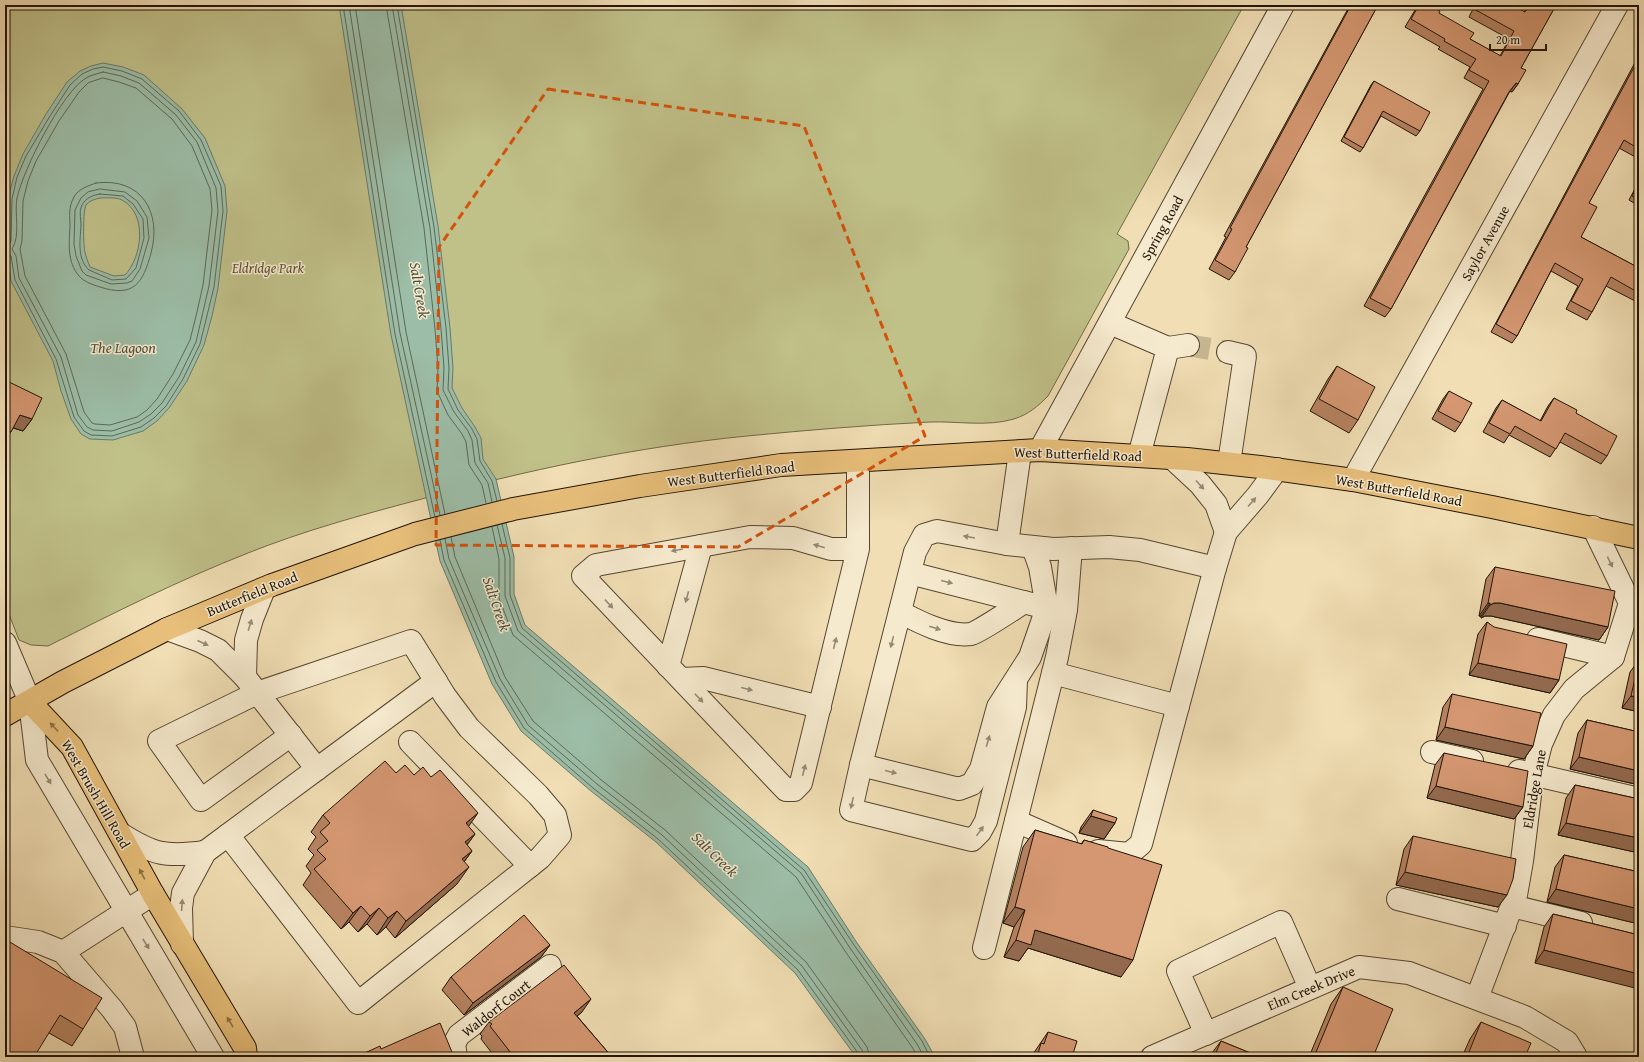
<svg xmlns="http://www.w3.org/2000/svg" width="1644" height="1062" font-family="'Gentium Book Plus',serif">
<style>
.green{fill:#c0c089;stroke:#706a47}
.water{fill:#9cbda7;stroke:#6b7966;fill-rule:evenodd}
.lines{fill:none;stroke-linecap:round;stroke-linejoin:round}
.shore{stroke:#5e6856;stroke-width:1}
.minor-tunnel{stroke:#c7b691;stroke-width:22;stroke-dasharray:22 11;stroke-linecap:butt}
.minor-casing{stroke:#554631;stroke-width:24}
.major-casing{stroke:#211405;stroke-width:24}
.minor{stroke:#f6eace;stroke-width:22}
.major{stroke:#e8bf7a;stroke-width:22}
.wall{fill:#b68261;stroke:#211405}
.shaded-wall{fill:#946a4f;stroke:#211405}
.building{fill:#d49771;stroke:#211405}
.oneway{fill:#968a74}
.oneway2{fill:#8e7245}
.marked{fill:none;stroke:#d4520b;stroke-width:3;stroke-dasharray:8 5;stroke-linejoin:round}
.labels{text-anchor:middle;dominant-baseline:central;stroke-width:3;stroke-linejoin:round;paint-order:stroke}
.street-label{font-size:14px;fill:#211405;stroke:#f6eace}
.park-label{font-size:14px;font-style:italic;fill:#595033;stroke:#f6eace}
.water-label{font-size:15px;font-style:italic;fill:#4c4f3e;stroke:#f6eace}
</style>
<rect width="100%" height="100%" fill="#f1deb4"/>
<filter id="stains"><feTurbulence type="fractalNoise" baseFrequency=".005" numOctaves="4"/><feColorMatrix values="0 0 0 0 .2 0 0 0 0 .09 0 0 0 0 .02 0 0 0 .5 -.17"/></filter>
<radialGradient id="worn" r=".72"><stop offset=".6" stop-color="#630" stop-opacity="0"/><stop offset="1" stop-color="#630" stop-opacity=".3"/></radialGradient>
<path class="green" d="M5,5H1244L1117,234L1128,241L1129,249L1048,396C1037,407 1029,414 1014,419C987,427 958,421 930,422C869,425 808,430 747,436C636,447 526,470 418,500C361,515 303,531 248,553C179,580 114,613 48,646L31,645L19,640L5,604Z"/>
<g class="water">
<polygon points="339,5 401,5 438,226 450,328 453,368 452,388 462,408 475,427 481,438 483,459 496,479 514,557 514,594 525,625 808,867 857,943 925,1039 935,1057 856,1057 795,973 656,842 591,791 521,731 492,684 440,561 391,335"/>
<path d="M103,63L123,67L144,75L182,109L205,138L225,186L227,211L218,288L212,316L204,345L187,381L169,408L157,421L143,431L113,440L90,439L81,434L71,419L61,391L53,361L11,281L7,256L8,198L14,176L23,154L46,114L67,82L80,71L91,66ZM100,198C106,198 116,197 122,200C148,214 142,257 125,275L114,276L90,267C88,262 86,257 85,252C83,245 83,210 86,205C89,201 95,199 100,198Z"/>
</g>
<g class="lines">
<g class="shore">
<polyline points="343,5 395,334 435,517"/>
<polyline points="349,5 400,333 440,515"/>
<polyline points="355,5 406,332 445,514"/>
<polyline points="386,5 424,228 435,329 438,368 437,391 448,415 462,434 466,442 469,465 482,485 486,503"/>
<polyline points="392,5 430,228 441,329 444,368 443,390 454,412 468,431 472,440 475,463 488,483 492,502"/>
<polyline points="397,5 434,227 446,328 449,368 448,389 458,410 472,429 477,439 480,461 492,481 497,501"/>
<path d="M103,72L121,76L139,83L176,115L197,142L216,188L218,211L209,286L196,342L179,377L162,403L151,414L139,422L112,431L93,430L87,427L78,415L61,357L19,278L16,256L12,249C21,235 14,214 17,198C23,170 62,92 86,78C91,75 97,74 103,72Z"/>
<polygon points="103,78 119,82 136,88 172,119 192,146 210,189 212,210 203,285 197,312 190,340 173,374 157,399 147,410 137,417 110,425 95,424 92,423 84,412 66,354 25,276 20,249 22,241 23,201 28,181 36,161 59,121 79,92 88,83"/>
<path d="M96,183C142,177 162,213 151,253C143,283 134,298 100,287C94,285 84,282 79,276C67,262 69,243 70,227C70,216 68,208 74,197C78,189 88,186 96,183Z"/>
<polygon points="100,189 125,192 137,201 147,217 149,238 140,269 132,281 127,283 111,284 86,275 82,271 76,256 74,244 75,210 81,198 88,192"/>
<path d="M100,194L123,196L133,204L143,219L144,238L136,268L126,279L112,280L89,270C77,259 80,241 81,226C81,218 78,209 84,202C88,197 94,195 100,194Z"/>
<polyline points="5,245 9,244 11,241 12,199 17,177 26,156 50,116 70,85 82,74 93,69 103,67 122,71 142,79 179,111 201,140 221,186 223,211 214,287 200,344 183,379 166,406 154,418 141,427 112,436 91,435 84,431 74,417 56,359 15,280 11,256 5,253"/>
<polyline points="502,524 510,558 510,595 522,628 804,870 854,945 922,1041 930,1057"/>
<polyline points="497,525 505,558 505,596 518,631 801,873 850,948 917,1044 924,1057"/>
<polyline points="492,527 499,559 499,598 513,635 796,877 845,951 912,1047 918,1057"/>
<polyline points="451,537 455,557 505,677 533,721 600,779 665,830 806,962 867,1047 870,1057"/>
<polyline points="445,539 449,559 500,679 528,725 597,784 662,835 802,966 862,1050 864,1057"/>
<polyline points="440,540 444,560 496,682 524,728 593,788 658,839 798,970 858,1053 859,1057"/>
</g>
<polyline class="minor-tunnel" points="1188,345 1228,352"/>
<g class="minor-casing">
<g id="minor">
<polyline points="1110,323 1168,348 1139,456"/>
<polyline points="1168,348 1188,345"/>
<polyline points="1228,352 1245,356 1229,463"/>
<polyline points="1040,450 1283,5"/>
<polyline points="1172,458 1200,484 1216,504 1226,532"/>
<polyline points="1353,480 1617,5"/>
<polyline points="1593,527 1630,603"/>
<polyline points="1007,544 1020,452"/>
<polyline points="1033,547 1040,567 1047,608 1030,657 998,707 981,769 972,784 959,789 861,765 915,552 924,535 937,531 1007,544 1053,549 1109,547 1140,550 1215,568"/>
<polyline points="858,549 831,549 793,538 750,537 596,565 583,576 786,790 794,790 801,783 858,549 858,462"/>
<polyline points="910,573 1047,608"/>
<path d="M900,612C919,622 948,637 971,634C978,632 1015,608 1024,602"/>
<polyline points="167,629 200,641 218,650 245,677 317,769 205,852 183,893 181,908 182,944"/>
<polyline points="1538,639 1613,657"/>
<polyline points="5,643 30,702 37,760 213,1057"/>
<polyline points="668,666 701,546"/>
<polyline points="1053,673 1178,706"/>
<polyline points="245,677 246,640 252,619 264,589"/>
<polyline points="681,679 703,678 820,707"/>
<polyline points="410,742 530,866"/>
<polyline points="1432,752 1472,761"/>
<polyline points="861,765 851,810 972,840 980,832 986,821 1015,707 1016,681"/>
<polyline points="317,769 436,681"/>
<polyline points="1519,771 1639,799"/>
<polyline points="1016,821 1066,843"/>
<path d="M121,834C154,855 166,857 205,852"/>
<polyline points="228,835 358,1003 540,858 560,835 555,815 538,795 469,728 445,696 411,641 257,693 159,741 201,800 291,735"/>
<polyline points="1098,851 1129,854 1141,844 1215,568 1226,532 1258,495 1277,469"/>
<polyline points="1398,899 1505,926"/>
<polyline points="1512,906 1581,923"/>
<polyline points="5,937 38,942 63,952 112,1009 125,1027 133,1057"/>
<polyline points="984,948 1057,657 1066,610 1071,548"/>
<polyline points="63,952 153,894"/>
<polyline points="1477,998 1516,895 1522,861 1532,779 1541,744 1554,715 1574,689 1613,657 1630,603 1639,595"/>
<polyline points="1206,1034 1178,971 1281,922 1310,988"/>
<polyline points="456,1057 454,1044 459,1035 550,966"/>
<polyline points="1152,1057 1359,967 1409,973 1525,1017 1567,1042 1576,1057"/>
</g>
</g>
<g class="major-casing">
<g id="major">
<polyline points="30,702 72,747 153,894 245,1048 246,1057"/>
<polyline points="5,715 63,682 167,629 272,585 415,534 513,509 640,486 781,465 1040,450 1187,459 1260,467 1353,480 1492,507 1639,538"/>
</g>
</g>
<use href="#minor" class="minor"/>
<use href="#major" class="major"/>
</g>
<g class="wall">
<polygon points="1350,5 1378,5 1246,247 1235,272 1229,280 1209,269 1226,237 1224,236"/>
<polygon points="1418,5 1429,5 1470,39 1500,56 1509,39 1469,17 1475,5 1512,5 1524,12 1528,5 1556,5 1521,68 1518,84 1512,92 1510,91 1391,309 1385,317 1364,306 1483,89 1464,78 1470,67 1438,49 1440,47 1405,27"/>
<polygon points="1639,55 1639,159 1619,148 1589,203 1581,237 1639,268 1639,303 1606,286 1592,312 1587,320 1566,309 1578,286 1551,271 1517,336 1512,343 1491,332"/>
<polygon points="1374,81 1420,131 1416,136 1381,116 1363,148 1360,152 1341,141 1371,85"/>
<polygon points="1639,181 1639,206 1629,200"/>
<polygon points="1337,366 1358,420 1349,433 1310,411 1328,379"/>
<polygon points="5,380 32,419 23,431 13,428 5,441"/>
<polygon points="1449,391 1461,423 1455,432 1432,419 1443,399"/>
<polygon points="1554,398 1576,413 1607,456 1601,464 1560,442 1550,457 1509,435 1504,443 1483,432 1496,408 1502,400 1540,421 1548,406"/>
<polygon points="1495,567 1608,627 1599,640 1491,616 1485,616 1481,618 1481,616 1479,616 1486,579"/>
<polygon points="1487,622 1559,680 1550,693 1469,675 1478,634"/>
<polygon points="1639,660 1639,712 1622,708 1630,672"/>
<polygon points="1452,694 1533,746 1524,759 1436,740 1443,707"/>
<polygon points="1587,720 1639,732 1639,785 1570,769 1578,733"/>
<polygon points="1444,753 1523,807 1514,819 1427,798 1435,765"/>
<polygon points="396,773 414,775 468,826 475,834 467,845 472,851 464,862 457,884 395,938 386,927 377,935 367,924 358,932 349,922 341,929 303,885 311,873 306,866 314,855 308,849 316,837 311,832 323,815"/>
<polygon points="1575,785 1639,799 1639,853 1558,835 1566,798"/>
<polygon points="1093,810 1115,823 1104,839 1079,833 1081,827"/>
<polygon points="1035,830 1081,844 1084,840 1108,848 1121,977 1028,948 1019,961 1004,957 1014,927 1003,923 1023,847"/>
<polygon points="1413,836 1498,907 1396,885 1404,849"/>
<polygon points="1564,855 1639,872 1639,924 1547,902 1555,867"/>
<polygon points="1553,914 1639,935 1535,963 1544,927"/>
<polygon points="5,939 83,1029 72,1046 49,1033 5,1057"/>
<polygon points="550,945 541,957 464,1015 442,990 451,977"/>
<polygon points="1343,987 1373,1057 1309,1057 1331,1004"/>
<polygon points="582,1012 577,1016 612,1057 495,1057 481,1039 482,1036 480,1034 489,1022"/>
<polygon points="1481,1022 1525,1057 1462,1057 1470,1039"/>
<polygon points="1048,1032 1072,1057 1031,1057"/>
<polygon points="1221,1041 1260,1057 1209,1057"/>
</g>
<g class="shaded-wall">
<polygon points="1516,83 1518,84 1512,92 1510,91"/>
<polygon points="20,415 32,419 23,431 11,427"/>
<polygon points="1488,603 1490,603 1481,616 1479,616"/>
<polygon points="1494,603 1500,603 1608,627 1599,640 1491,616 1485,616 1481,618 1490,605"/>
<polygon points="1478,663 1559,680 1550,693 1469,675"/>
<polygon points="1631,696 1639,697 1639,712 1622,708"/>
<polygon points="1445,727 1533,746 1524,759 1436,740"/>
<polygon points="1579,757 1639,771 1639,785 1570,769"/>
<polygon points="1436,786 1523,807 1514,819 1427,798"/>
<polygon points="478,813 466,830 466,823"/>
<polygon points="1091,816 1115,823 1104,839 1079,833"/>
<polygon points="1566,823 1639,838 1639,853 1558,835"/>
<polygon points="475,834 463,850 465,842"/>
<polygon points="472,851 460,867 462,859"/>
<polygon points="469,867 457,884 395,938 406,921"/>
<polygon points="1405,872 1507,895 1498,907 1396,885"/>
<polygon points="1556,889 1639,909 1639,924 1547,902"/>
<polygon points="361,906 349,922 341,929 353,913"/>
<polygon points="1015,907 1025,910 1014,927 1003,923"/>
<polygon points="379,908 367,924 358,932 370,916"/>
<polygon points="397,911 386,927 377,935 388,918"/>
<polygon points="1035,930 1133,960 1121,977 1028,948 1019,961 1004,957 1016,940"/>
<polygon points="550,945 541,957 464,1015 473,1003"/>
<polygon points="1544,950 1639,974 1639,989 1535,963"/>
<polygon points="591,999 582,1012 565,1026 574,1013"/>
</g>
<g class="building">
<polygon points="1351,5 1378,5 1246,247 1248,248 1235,272 1215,260 1232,229 1230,228"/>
<polygon points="1419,5 1429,5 1440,11 1439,13 1474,33 1470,39 1501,56 1514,31 1474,9 1476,5 1512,5 1525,12 1529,5 1556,5 1521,68 1526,70 1518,84 1516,83 1509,92 1391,309 1370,298 1489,81 1469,70 1476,59 1444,41 1445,39 1411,19"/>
<polygon points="1639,58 1639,149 1624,140 1589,203 1597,207 1581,237 1639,268 1639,293 1611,277 1592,312 1571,301 1583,279 1555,263 1517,336 1496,324"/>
<polygon points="1374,81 1430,112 1420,131 1383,111 1363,148 1344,137"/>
<polygon points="1639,183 1639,200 1632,196"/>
<polygon points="1337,366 1375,387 1358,420 1319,399"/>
<polygon points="5,380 42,398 32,419 20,415 11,432 5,429"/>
<polygon points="1449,391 1472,403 1461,423 1438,411"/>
<polygon points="1554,398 1577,410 1576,413 1617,436 1607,456 1565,433 1556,449 1515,426 1510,434 1489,423 1502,400 1541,421"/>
<polygon points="1495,567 1615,591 1608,627 1500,603 1494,603 1490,605 1490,603 1488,603"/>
<polygon points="1487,622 1494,627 1567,644 1559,680 1478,663"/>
<polygon points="1639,661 1639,697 1631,696"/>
<polygon points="1452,694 1541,713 1533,746 1445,727"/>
<polygon points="1587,720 1639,732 1639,771 1579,757"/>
<polygon points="1444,753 1528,771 1523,807 1436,786"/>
<polygon points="385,761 396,773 405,765 414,775 423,767 431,777 440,770 478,813 466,823 475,834 465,842 472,851 462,859 469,867 406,921 397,911 388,918 379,908 370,916 361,906 353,913 314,869 326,859 317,850 328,841 320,832 330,823 323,815"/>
<polygon points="1575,785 1639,799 1639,838 1566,823"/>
<polygon points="1093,810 1117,818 1115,823 1091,816"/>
<polygon points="1035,830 1082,844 1084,840 1108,847 1108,848 1162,865 1133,960 1035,930 1031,945 1016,940 1025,910 1015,907"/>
<polygon points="1413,836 1516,859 1513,879 1507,895 1405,872"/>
<polygon points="1564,855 1639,872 1639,909 1556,889"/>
<polygon points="1553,914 1639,935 1639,974 1544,950"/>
<polygon points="524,915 550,945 473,1003 451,977"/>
<polygon points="5,939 102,998 83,1029 60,1015 34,1057 5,1057 5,994 9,986 5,984"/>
<polygon points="564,965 591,999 574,1013 612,1057 514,1057 490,1026 492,1024 489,1022"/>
<polygon points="1343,987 1393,1009 1373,1057 1314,1057"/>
<polygon points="1481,1022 1531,1043 1525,1057 1467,1057"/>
<polygon points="440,1023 454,1057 356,1057 380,1046 381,1049"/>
<polygon points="1048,1032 1077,1041 1072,1057 1037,1057 1041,1043 1044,1044"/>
<polygon points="1221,1041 1260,1057 1214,1057"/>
</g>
<defs><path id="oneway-solid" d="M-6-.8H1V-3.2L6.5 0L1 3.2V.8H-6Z"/></defs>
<g class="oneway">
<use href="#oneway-solid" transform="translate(1200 485) rotate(48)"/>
<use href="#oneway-solid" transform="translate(1252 502) rotate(-49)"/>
<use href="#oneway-solid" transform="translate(969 537) rotate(-170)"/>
<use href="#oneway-solid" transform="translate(819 546) rotate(-164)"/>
<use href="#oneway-solid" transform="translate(677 550) rotate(170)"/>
<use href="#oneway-solid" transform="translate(1610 562) rotate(64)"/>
<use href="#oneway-solid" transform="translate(947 582) rotate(14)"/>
<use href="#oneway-solid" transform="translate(687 597) rotate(105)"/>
<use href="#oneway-solid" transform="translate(609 604) rotate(47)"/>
<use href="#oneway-solid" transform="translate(250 625) rotate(-73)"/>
<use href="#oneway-solid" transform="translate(935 628) rotate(17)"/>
<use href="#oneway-solid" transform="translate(892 642) rotate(104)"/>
<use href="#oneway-solid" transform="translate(203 643) rotate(24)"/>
<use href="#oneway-solid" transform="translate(835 643) rotate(-76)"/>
<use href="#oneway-solid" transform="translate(747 689) rotate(14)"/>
<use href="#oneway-solid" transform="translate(699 698) rotate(46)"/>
<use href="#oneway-solid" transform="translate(988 741) rotate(-74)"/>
<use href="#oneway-solid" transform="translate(804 770) rotate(-76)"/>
<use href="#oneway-solid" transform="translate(891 772) rotate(14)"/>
<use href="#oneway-solid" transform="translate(48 779) rotate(59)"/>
<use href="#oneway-solid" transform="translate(852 803) rotate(103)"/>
<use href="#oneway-solid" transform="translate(980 831) rotate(-54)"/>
<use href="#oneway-solid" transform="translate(182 905) rotate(-86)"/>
<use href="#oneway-solid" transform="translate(146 944) rotate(58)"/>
</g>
<g class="oneway2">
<use href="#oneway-solid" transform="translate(54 727) rotate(-133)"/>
<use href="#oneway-solid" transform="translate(142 874) rotate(-118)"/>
<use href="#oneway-solid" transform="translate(230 1022) rotate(-121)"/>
</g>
<path class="marked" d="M548,89L804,126L925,436L738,547L436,545L439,247Z"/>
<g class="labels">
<g class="street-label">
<text transform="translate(1162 228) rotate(-61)">Spring Road</text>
<text transform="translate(1485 243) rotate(-61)">Saylor Avenue</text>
<text transform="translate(1078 454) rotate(2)">West Butterfield Road</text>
<text transform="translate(731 474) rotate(-7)">West Butterfield Road</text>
<text transform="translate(1399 490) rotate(10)">West Butterfield Road</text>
<text transform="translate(252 594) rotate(-22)">Butterfield Road</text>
<text transform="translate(1534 789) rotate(-80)">Eldridge Lane</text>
<text transform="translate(96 794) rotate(60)">West Brush Hill Road</text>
<text transform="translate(1311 988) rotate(-23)">Elm Creek Drive</text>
<text transform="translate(496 1008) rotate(-38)">Waldorf Court</text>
</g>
<g class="park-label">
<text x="268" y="268">Eldridge Park</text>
</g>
<g class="water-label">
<text transform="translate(420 290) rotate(80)">Salt Creek</text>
<text x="123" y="347">The Lagoon</text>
<text transform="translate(497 604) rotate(71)">Salt Creek</text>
<text transform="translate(715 854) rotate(44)">Salt Creek</text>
</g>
</g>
<rect width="1644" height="1062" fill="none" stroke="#f1deb4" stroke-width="20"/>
<rect x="6" y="6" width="1632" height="1050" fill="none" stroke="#211405" stroke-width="2"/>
<rect x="10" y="10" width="1624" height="1042" fill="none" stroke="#211405"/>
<path d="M1490 44v6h56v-6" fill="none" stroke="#211405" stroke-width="2"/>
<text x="1496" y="44" font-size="12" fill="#211405" stroke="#f6eace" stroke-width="3" paint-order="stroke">20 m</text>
<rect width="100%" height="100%" filter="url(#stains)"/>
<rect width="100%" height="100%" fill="url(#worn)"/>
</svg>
